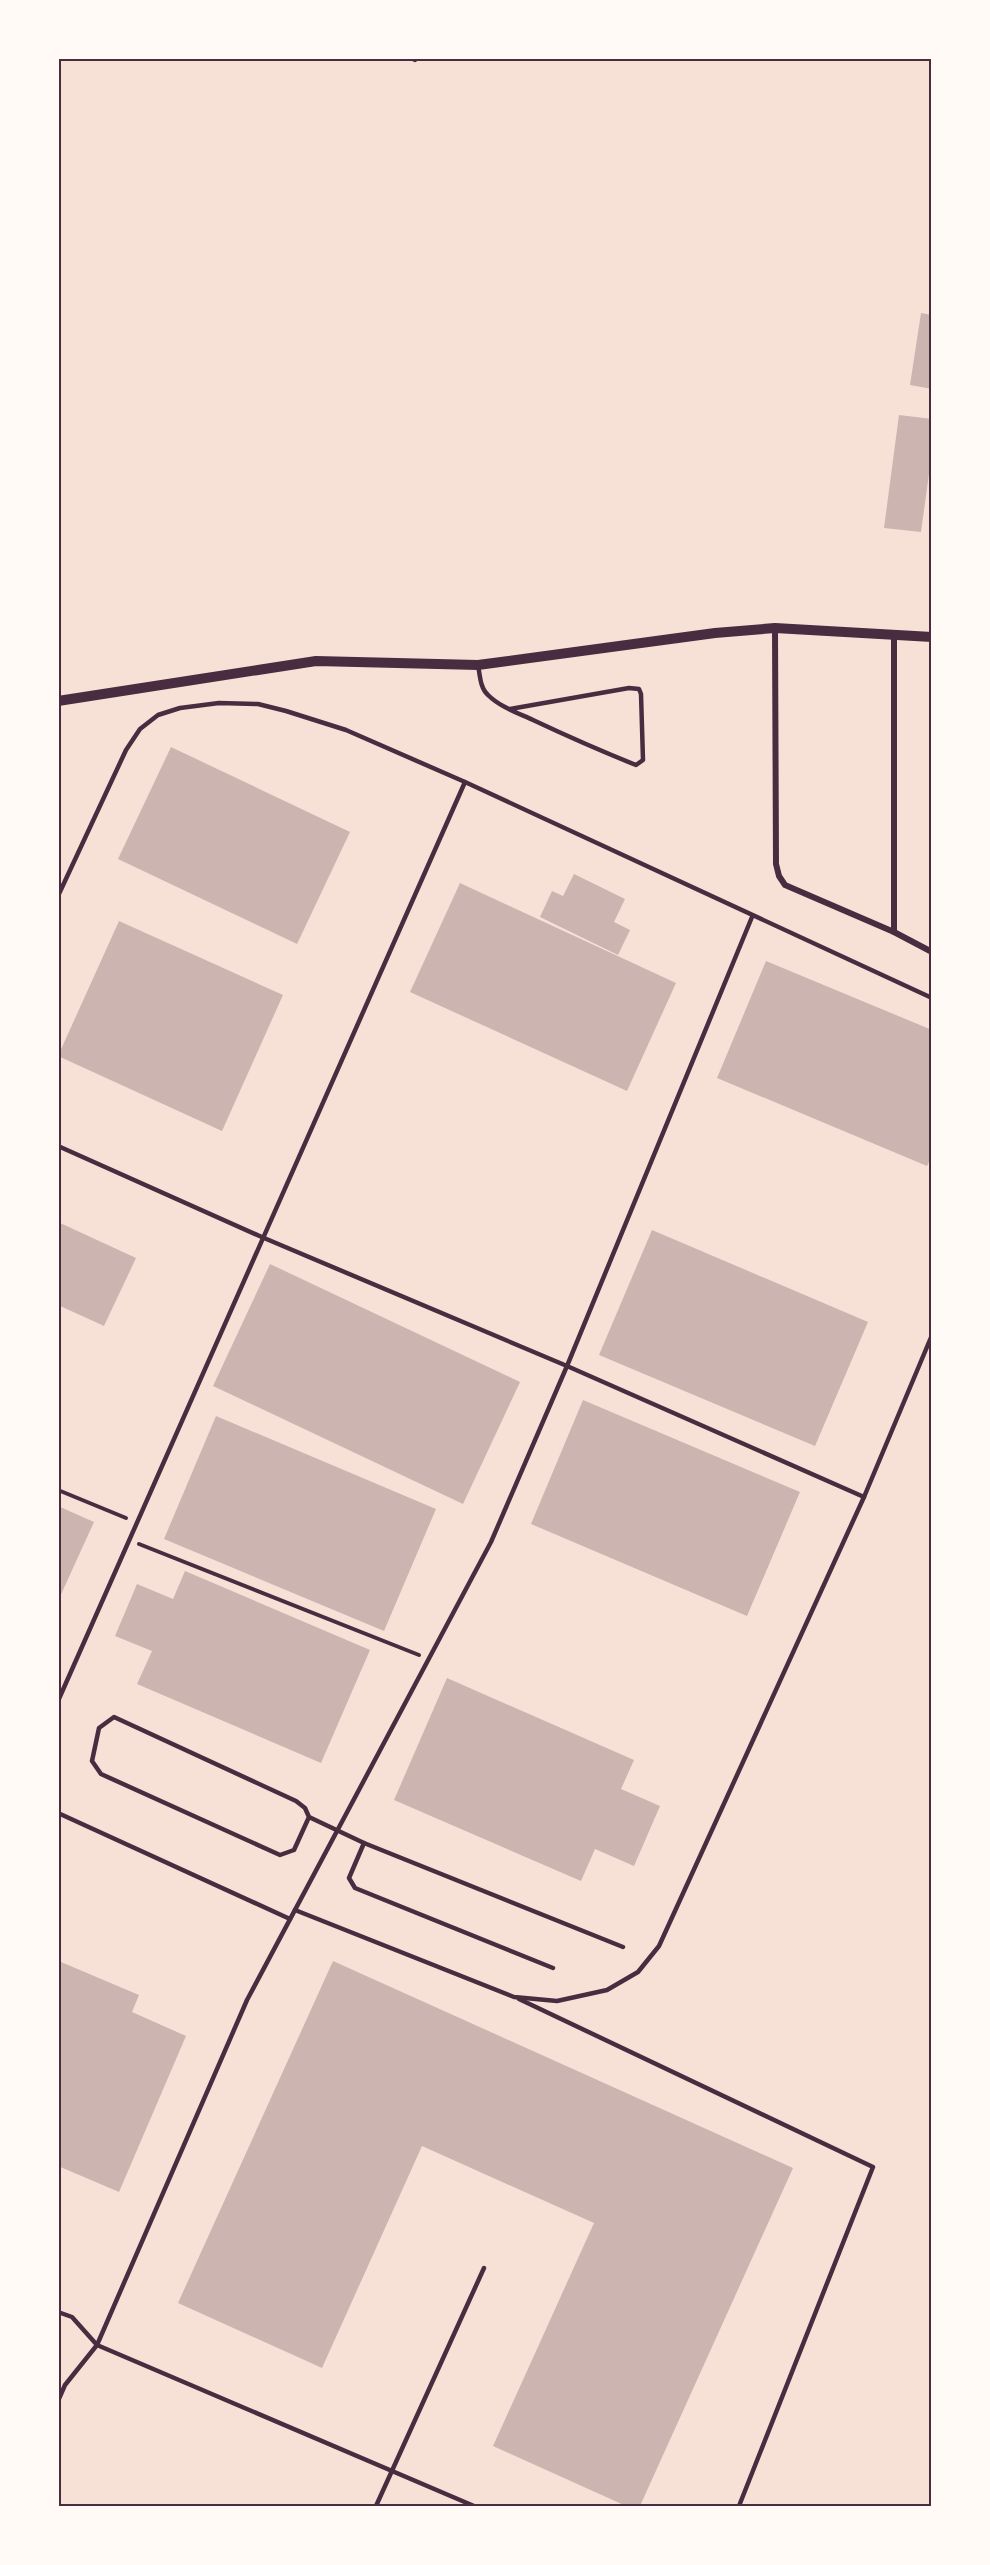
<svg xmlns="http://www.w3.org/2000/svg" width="990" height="2565" font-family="'Alegreya Sans',sans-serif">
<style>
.building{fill:#ccb4b1}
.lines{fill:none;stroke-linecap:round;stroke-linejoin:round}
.path{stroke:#4a2c40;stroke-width:4}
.service{stroke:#4a2c40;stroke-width:4.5}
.minor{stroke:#4a2c40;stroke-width:6}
.tertiary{stroke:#4a2c40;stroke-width:10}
.neatline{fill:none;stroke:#4a2c40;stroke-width:2}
</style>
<rect width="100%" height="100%" fill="#f7e1d7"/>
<g class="building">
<polygon points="921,313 932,315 932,389 910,385"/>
<polygon points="899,415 932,419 932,452 921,532 884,528"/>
<polygon points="171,747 350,832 297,944 118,859"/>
<polygon points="574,874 625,899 614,922 630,930 618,955 540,917 552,891 563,896"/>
<polygon points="460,883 676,983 627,1091 410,992"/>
<polygon points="119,921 283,995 222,1131 58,1056"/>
<polygon points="766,961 932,1030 932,1156 927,1166 717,1078"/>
<polygon points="58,1222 136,1258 104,1326 58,1305"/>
<polygon points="652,1230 868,1322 815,1446 599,1355"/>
<polygon points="270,1264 520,1382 463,1504 213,1386"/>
<polygon points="583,1400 800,1492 747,1616 531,1524"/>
<polygon points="216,1416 436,1509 384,1631 164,1539"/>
<polygon points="58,1506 94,1522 58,1601"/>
<polygon points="185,1571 370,1650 321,1763 137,1684 152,1651 115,1636 137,1584 173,1599"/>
<polygon points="447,1678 634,1760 621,1789 660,1806 634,1866 595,1849 581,1881 394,1800"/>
<polygon points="333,1961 793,2168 640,2506 626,2506 493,2446 594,2223 422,2146 322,2368 178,2303"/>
<polygon points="61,1962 139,1995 132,2012 186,2036 119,2192 58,2166 58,1969"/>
</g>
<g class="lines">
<g class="path">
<polyline points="58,1490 126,1518"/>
<polyline points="139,1544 419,1655"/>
</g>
<g class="service">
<path d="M478,665C480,675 480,688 488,695C500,707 518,713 533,720C567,736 601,751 636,765L643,760L641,694L639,689L629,688L510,709"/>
<polyline points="58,896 126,750 140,729 158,715 180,708 219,703 258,704 286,711 346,730 465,782 932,998"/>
<polyline points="58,1146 264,1238 567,1366 864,1497"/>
<polyline points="58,1701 465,782"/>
<polyline points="58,1813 290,1919"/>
<polyline points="309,1817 294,1850 280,1855 101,1774 92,1761 99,1728 114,1717 296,1801 305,1808 309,1817 364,1843 349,1878 355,1888 553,1968"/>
<polyline points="364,1843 623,1947"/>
<polyline points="295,1910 514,1997 557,2001 607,1990 638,1972 659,1946 864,1497 932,1335"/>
<polyline points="519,1999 873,2167 739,2506"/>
<polyline points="58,2312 72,2317 97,2345 474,2506"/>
<polyline points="58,2401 65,2385 97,2345 247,2000 491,1542 567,1366 752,917"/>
<polyline points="376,2506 484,2268"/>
</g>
<g class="minor">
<polyline points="413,58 415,59"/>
<polyline points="775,628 776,864 779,876 785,885 894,932 932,952"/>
<polyline points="894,634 894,932"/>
</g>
<polyline class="tertiary" points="58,701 316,661 478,665 715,633 775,628 932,637"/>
</g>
<rect width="990" height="2565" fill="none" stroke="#fffaf5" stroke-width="120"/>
<rect x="60" y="60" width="870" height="2445" class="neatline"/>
</svg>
